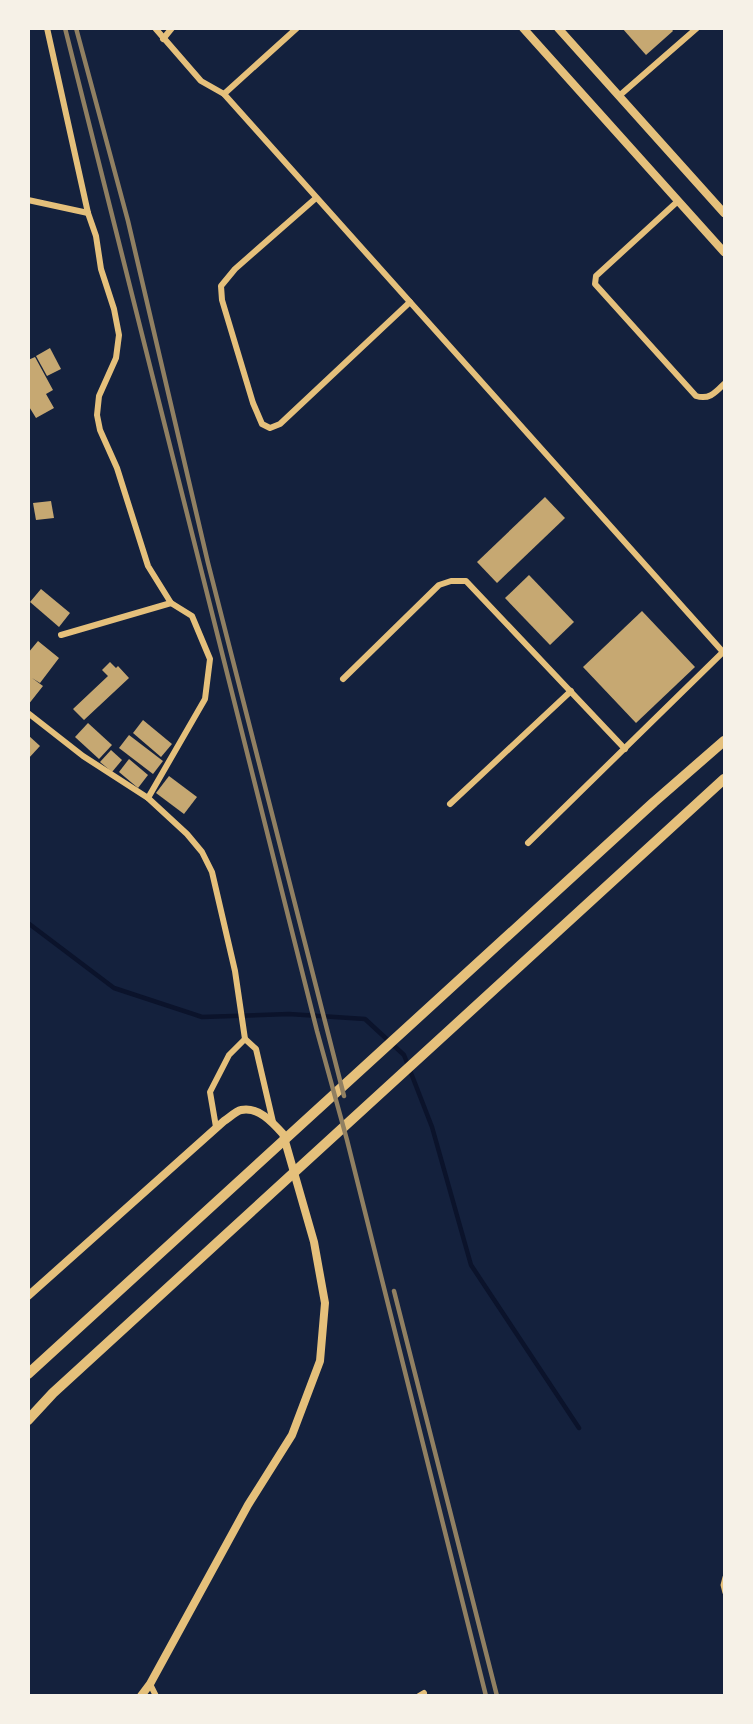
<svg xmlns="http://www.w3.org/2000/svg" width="753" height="1724" font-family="Inter,sans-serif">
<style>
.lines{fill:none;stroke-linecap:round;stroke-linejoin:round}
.stream{stroke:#0b132b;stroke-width:4.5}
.building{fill:#c6a872}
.service{stroke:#e5c07b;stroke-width:3}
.minor{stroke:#e5c07b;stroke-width:6}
.tertiary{stroke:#e5c07b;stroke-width:8}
.secondary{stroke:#e5c07b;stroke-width:8}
.trunk{stroke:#e5c07b;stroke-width:10}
.rail{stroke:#918062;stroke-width:4.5}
</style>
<rect width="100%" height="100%" fill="#14213d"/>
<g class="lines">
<polyline class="stream" points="28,923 114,988 202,1017 289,1014 365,1019 404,1055 432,1127 471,1265 579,1428"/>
</g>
<g class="building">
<polygon points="622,28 671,28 673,31 646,55"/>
<polygon points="50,348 61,369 47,376 36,356"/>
<polygon points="35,357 53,390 46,394 54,408 36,418 28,405 28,360"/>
<polygon points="545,497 565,518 497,583 477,562"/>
<polygon points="51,501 54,518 36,520 33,503"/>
<polygon points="529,575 574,622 550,645 505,598"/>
<polygon points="41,589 70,613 59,627 30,602"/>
<polygon points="642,611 695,667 636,723 583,667"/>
<polygon points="38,641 59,658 40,683 32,678 43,686 28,705 28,653"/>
<polygon points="110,662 116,668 118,666 129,678 84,720 73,709 108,676 102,670"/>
<polygon points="143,720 172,744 161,757 133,733"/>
<polygon points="88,723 112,745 99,759 75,737"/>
<polygon points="28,735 40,746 28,759"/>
<polygon points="129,735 163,761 153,774 119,748"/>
<polygon points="111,750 122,760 112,772 100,762"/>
<polygon points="129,759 148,775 138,788 119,772"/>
<polygon points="169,776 197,797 184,814 156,793"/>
</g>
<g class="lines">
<polyline class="service" points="724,1577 722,1585 724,1593"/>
<g class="minor">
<polyline points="47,28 88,213 96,236 101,269 114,309 119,335 116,358 99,396 97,415 100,430 117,468 148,566 171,603 192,616 210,659 205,699 148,798"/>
<polyline points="155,28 201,81 224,94"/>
<polyline points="297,28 224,94 723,652 724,651"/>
<polyline points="163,39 172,28"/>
<polyline points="619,96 697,28"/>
<polyline points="316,198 235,269 221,286 222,300 253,403 262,424 270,428 280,424 410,302"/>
<polyline points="28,200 88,213"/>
<path d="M678,201L596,276L595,284L696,396C709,400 715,393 724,384"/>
<polyline points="61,635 171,603"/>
<polyline points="343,679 439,585 451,581 466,581 625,749"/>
<polyline points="28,713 83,756 148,798 187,834 202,852 212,872 235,971 245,1039 256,1049 273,1122"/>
<polyline points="450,804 571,691"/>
<polyline points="528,843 723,652"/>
<polyline points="216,1127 210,1092 229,1055 245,1039"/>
<polyline points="150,1684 156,1696"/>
<polyline points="419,1696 424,1693"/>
</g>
<path class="tertiary" d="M28,1296L224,1121C229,1118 236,1111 241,1110C258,1106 273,1123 283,1134L314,1242L325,1303L320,1361L292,1435L248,1505L150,1684L141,1696"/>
<g class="secondary">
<polyline points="523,28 724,252"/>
<polyline points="558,28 724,213"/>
</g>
<g class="trunk">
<polyline points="28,1374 654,802 724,741"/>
<polyline points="28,1420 53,1393 724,779"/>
</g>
<g class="rail">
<polyline points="65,28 317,1031 347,1140 486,1696"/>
<polyline points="76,28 128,221 208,563 344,1096"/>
<polyline points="394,1291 497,1696"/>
</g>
</g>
<rect width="753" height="1724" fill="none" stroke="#f6f1e7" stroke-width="60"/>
</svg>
